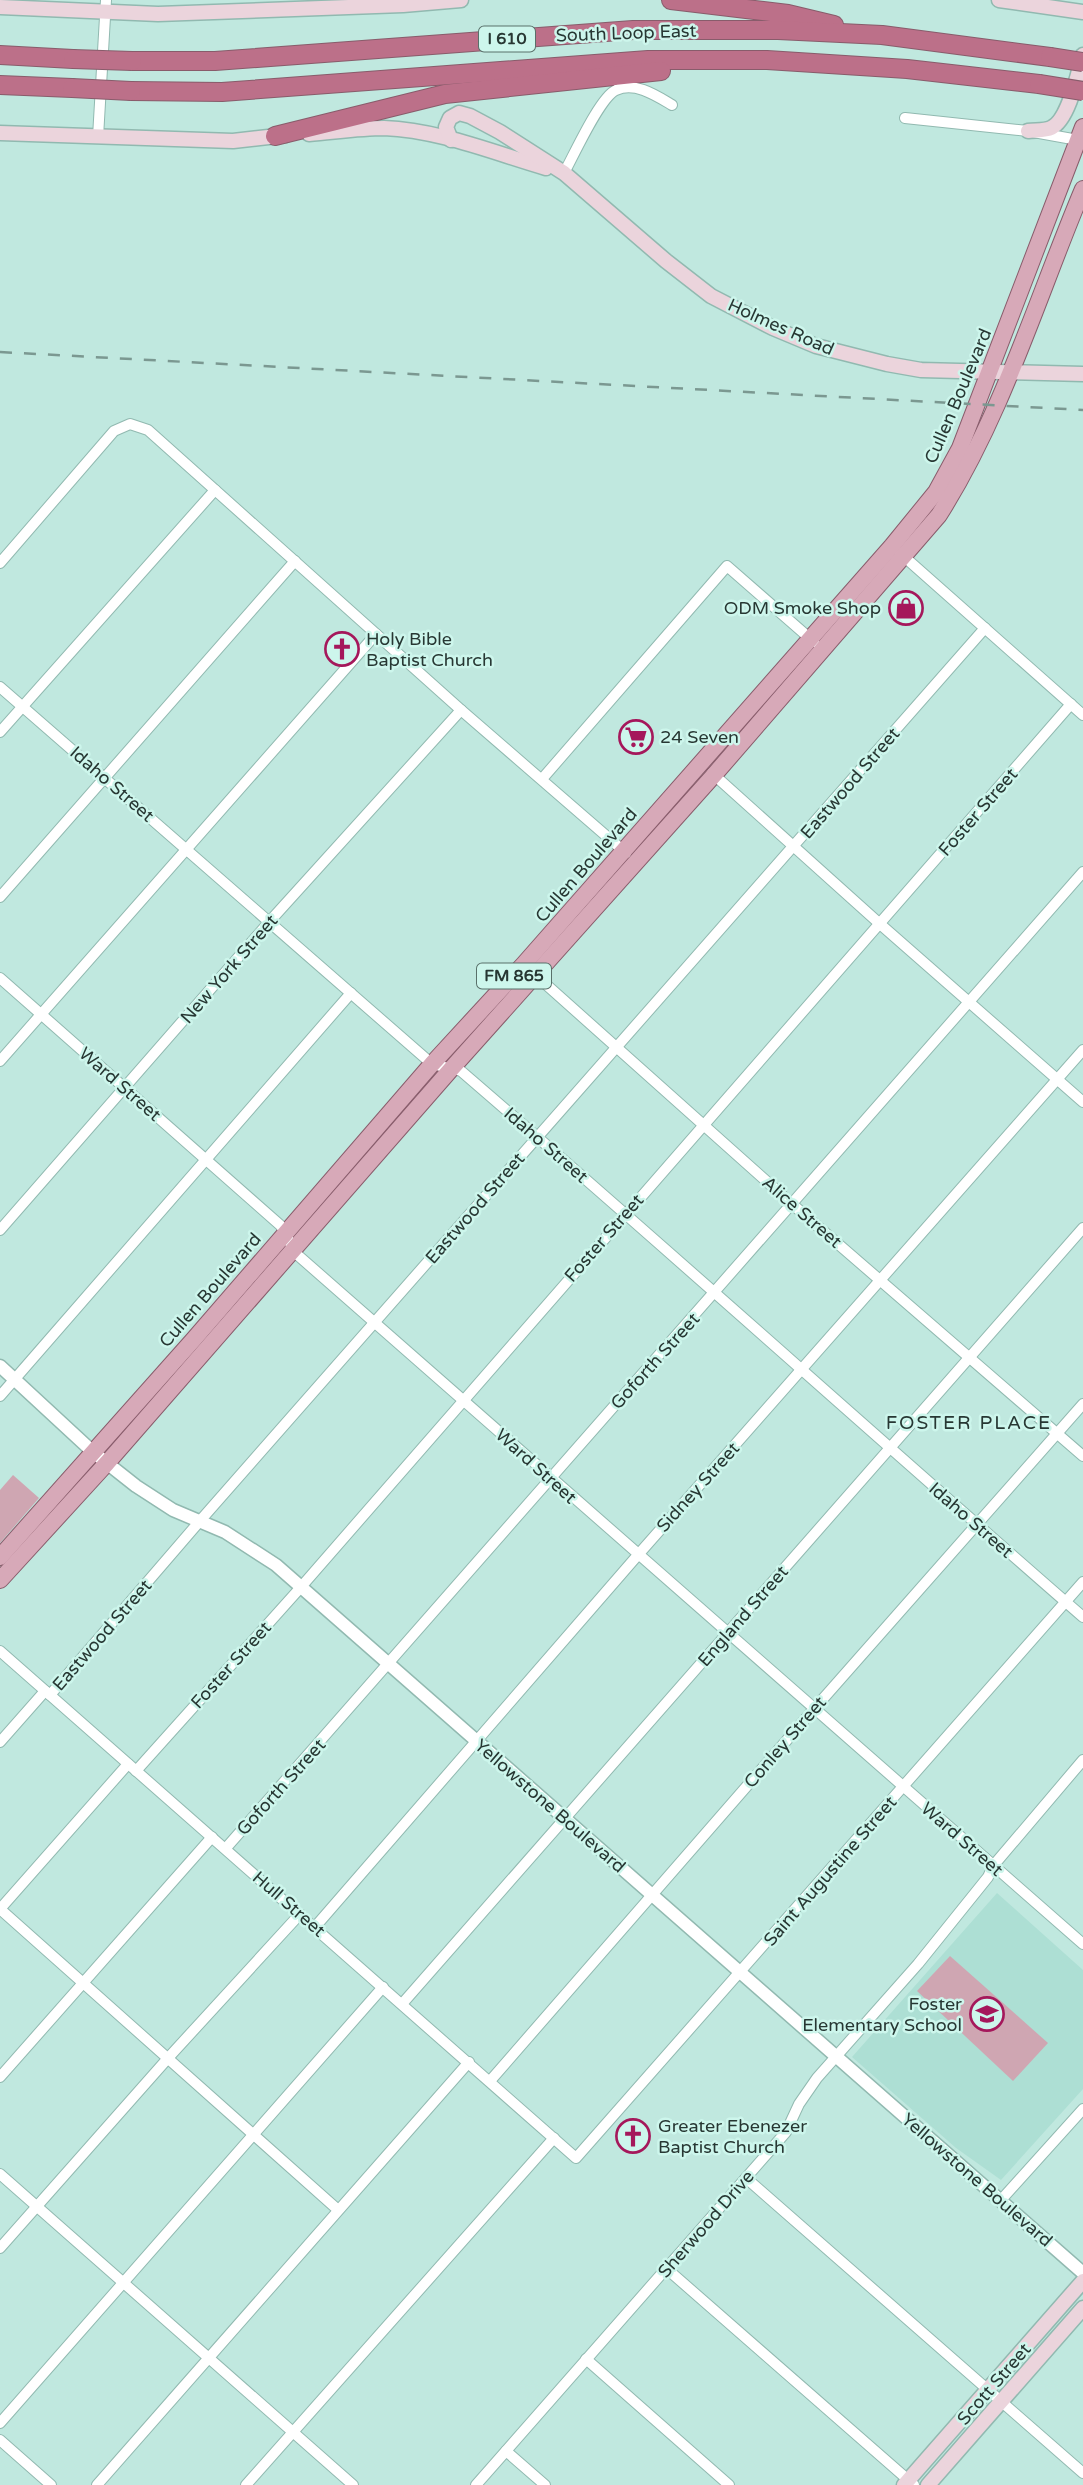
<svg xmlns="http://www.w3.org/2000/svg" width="1083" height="2485" font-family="'Varela Round',sans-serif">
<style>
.built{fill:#addfd4}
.green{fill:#cfa6b2}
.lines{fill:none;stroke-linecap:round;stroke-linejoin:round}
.minor-casing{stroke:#91b9b0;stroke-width:12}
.tertiary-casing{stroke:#91b9b0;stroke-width:15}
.secondary-casing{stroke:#91b9b0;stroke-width:17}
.primary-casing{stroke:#885c6b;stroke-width:18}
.motorway-casing{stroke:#885c6b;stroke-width:20}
.minor{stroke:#fff;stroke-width:10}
.tertiary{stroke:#fff;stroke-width:12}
.secondary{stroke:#ebd4dc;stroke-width:14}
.primary{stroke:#d7a9b8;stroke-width:16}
.motorway{stroke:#bc7089;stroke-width:18}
.rail{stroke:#7b9891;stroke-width:2.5;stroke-dasharray:12 12;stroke-linecap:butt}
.motorway-bridge-casing{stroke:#885c6b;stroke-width:20;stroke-linecap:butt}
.motorway-bridge{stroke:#bc7089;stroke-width:18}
.labels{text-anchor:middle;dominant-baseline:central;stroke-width:5;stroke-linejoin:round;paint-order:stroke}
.shield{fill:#cdf6ec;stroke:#59706a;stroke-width:2}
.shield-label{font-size:16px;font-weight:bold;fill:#273733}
.street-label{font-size:18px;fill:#273733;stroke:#cdf6ec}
.poi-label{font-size:18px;fill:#273733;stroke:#cdf6ec;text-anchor:start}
.neighbourhood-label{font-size:19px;letter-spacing:2px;fill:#273733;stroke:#cdf6ec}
</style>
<rect width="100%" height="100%" fill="#c0e8df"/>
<polygon class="built" points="997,1893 1083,1970 1083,2089 1001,2180 956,2148 852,2057"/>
<g class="green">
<polygon points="13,1475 39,1498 0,1543 0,1490"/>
<polygon points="950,1956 1048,2043 1013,2081 917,1991"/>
</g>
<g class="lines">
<g class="minor-casing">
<g id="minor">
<polyline points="905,118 1028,131 1078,140"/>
<polyline points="98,137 106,0"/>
<path d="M564,173C574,155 600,97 616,90C635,81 657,96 672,105"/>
<polyline points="900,553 1083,715"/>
<polyline points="0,563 114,431 130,424 148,430 461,710 626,853"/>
<path d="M0,687L432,1064L461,1071C670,1251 875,1436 1083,1617"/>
<polyline points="0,732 215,490"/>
<polyline points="712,773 880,924 1083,1102"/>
<polyline points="542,779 727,566 814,642"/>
<polyline points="0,897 295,561"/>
<polyline points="531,971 792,1204 1083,1456"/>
<polyline points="0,978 280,1225 286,1233 293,1251 1083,1944"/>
<polyline points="0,1061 376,634"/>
<polyline points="0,1230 270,921 461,710"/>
<polyline points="0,1396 351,993"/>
<polyline points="0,1651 576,2158 1083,1582"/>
<polyline points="50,1695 199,1522 985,628"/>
<polyline points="0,1742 45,1691"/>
<polyline points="136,1771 301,1587 1071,704"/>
<polyline points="226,1848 1083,872"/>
<polyline points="0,1909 337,2209"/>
<polyline points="0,1909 128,1764"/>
<polyline points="315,1927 637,1556 1083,1050"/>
<polyline points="402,2004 1083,1228"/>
<polyline points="0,2077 212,1837"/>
<polyline points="490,2081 814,1709 1083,1404"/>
<polyline points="0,2174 353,2485"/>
<polyline points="746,2178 1083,2473"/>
<polyline points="1001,2200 1083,2109"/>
<polyline points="0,2248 169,2057 300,1914"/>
<polyline points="667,2269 914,2485"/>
<polyline points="586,2359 729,2485"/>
<polyline points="0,2423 383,1987"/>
<polyline points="0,2440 51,2485"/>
<polyline points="506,2451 545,2485"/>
<polyline points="97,2485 469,2062"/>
<polyline points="246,2485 554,2138"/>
<polyline points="476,2485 773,2147 786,2132 799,2104 817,2078 918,1964 988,1877 993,1866 1083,1760"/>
</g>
</g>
<g class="tertiary-casing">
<polyline id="tertiary" points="0,1366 93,1452 136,1486 173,1510 225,1532 276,1565 1083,2273"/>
</g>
<g class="secondary-casing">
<g id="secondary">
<polyline points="999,0 1083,12"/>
<polyline points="0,7 158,14 403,5 461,0"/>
<path d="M1028,131C1035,130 1045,131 1051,128C1069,120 1078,73 1083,55"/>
<polyline points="0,133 233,141 286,135"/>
<path d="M309,134C334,132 360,128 384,128C439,130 494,153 546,168"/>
<polyline points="451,140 446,127 450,118 459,113 470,116 500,132 564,173 666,261 711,296 773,328 816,346 887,364 921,370 1083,374"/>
<polyline points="904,2485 1083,2281"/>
<polyline points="928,2485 1083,2308"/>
</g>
</g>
<g class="primary-casing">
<g id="primary">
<polyline points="0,1557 194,1339 432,1064 524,964 892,546 936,492 960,448 1083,127"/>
<path d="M0,1580L107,1463L452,1068L714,775L939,515C1003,414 1037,298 1083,189"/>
</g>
</g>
<g class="motorway-casing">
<g id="motorway">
<polyline points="671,0 788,14 834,25"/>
<polyline points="0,55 73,59"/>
<polyline points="132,61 215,61 633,30 778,30 882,35 1050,57"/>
<polyline points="0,85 72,88"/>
<polyline points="131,91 222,92 648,60 767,60 907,69 1039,84"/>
<polyline points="275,136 445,94 661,71"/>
</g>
</g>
<use href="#minor" class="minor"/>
<use href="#tertiary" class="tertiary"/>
<use href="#secondary" class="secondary"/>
<use href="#primary" class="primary"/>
<use href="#motorway" class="motorway"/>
<polyline class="rail" points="0,352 1083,410"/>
<g class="motorway-bridge-casing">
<g id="motorway-bridge">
<polyline points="1050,57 1083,62"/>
<polyline points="73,59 132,61"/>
<polyline points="1039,84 1083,91"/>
<polyline points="72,88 131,91"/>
</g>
</g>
<use href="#motorway-bridge" class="motorway-bridge"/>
</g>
<defs>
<g id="shop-ring" transform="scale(1.75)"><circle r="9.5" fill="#cdf6ec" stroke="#a5185b" stroke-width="1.5"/><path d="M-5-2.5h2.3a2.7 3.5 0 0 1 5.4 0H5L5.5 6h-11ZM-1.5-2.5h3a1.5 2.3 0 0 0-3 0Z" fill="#a5185b"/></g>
<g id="church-ring" transform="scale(1.75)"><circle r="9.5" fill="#cdf6ec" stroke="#a5185b" stroke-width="1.5"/><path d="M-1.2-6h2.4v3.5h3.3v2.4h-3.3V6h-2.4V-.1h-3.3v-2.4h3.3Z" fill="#a5185b"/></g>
<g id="supermarket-ring" transform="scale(1.75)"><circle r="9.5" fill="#cdf6ec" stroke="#a5185b" stroke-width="1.5"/><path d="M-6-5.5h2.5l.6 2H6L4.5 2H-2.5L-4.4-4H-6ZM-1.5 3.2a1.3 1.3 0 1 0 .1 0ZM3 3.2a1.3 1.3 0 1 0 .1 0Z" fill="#a5185b"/></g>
<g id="school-ring" transform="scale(1.75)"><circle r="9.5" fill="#cdf6ec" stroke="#a5185b" stroke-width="1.5"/><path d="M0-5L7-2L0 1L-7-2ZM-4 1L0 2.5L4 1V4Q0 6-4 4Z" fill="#a5185b"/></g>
</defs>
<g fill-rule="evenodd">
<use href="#shop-ring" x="906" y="608"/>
<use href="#church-ring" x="342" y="649"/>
<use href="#supermarket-ring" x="636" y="737"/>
<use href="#school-ring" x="987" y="2014"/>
<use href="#church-ring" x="633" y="2136"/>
</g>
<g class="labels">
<g class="shield">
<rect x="479" y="26.5" width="56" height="25" rx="5"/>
<rect x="477" y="963.5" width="74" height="25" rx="5"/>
</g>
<g class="shield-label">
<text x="507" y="39">I 610</text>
<text x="514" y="976">FM 865</text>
</g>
<g class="street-label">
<text transform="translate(626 33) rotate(-2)">South Loop East</text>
<text transform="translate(781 327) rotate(24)">Holmes Road</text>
<text transform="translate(958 396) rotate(-67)">Cullen Boulevard</text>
<text transform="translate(850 783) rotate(-49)">Eastwood Street</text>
<text transform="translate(112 784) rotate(41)">Idaho Street</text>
<text transform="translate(978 812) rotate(-49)">Foster Street</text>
<text transform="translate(586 865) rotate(-49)">Cullen Boulevard</text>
<text transform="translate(229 969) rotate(-49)">New York Street</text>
<text transform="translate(120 1084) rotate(41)">Ward Street</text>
<text transform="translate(546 1145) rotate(41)">Idaho Street</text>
<text transform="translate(475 1208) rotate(-49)">Eastwood Street</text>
<text transform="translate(802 1212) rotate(41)">Alice Street</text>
<text transform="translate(604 1238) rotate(-49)">Foster Street</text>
<text transform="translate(210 1290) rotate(-49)">Cullen Boulevard</text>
<text transform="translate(655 1361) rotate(-48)">Goforth Street</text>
<text transform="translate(536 1466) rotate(42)">Ward Street</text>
<text transform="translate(698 1487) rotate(-48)">Sidney Street</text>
<text transform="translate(971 1520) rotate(41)">Idaho Street</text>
<text transform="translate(743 1616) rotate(-49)">England Street</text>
<text transform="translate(102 1635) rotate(-49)">Eastwood Street</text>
<text transform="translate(231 1665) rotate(-48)">Foster Street</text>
<text transform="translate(785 1742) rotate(-49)">Conley Street</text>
<text transform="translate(281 1787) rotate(-48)">Goforth Street</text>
<text transform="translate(550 1806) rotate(41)">Yellowstone Boulevard</text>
<text transform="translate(962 1839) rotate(41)">Ward Street</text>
<text transform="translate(830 1871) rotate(-49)">Saint Augustine Street</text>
<text transform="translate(289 1904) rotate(41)">Hull Street</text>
<text transform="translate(977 2180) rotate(41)">Yellowstone Boulevard</text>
<text transform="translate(706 2224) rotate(-49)">Sherwood Drive</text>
<text transform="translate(994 2384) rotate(-49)">Scott Street</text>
</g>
<g class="poi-label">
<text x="881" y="608" text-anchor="end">ODM Smoke Shop</text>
<text x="366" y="639">Holy Bible<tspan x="366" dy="21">Baptist Church</tspan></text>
<text x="660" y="737">24 Seven</text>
<text x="962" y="2004" text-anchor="end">Foster<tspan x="962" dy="21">Elementary School</tspan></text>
<text x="658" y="2126">Greater Ebenezer<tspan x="658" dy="21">Baptist Church</tspan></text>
</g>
<g class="neighbourhood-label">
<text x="969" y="1423">FOSTER PLACE</text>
</g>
</g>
</svg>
